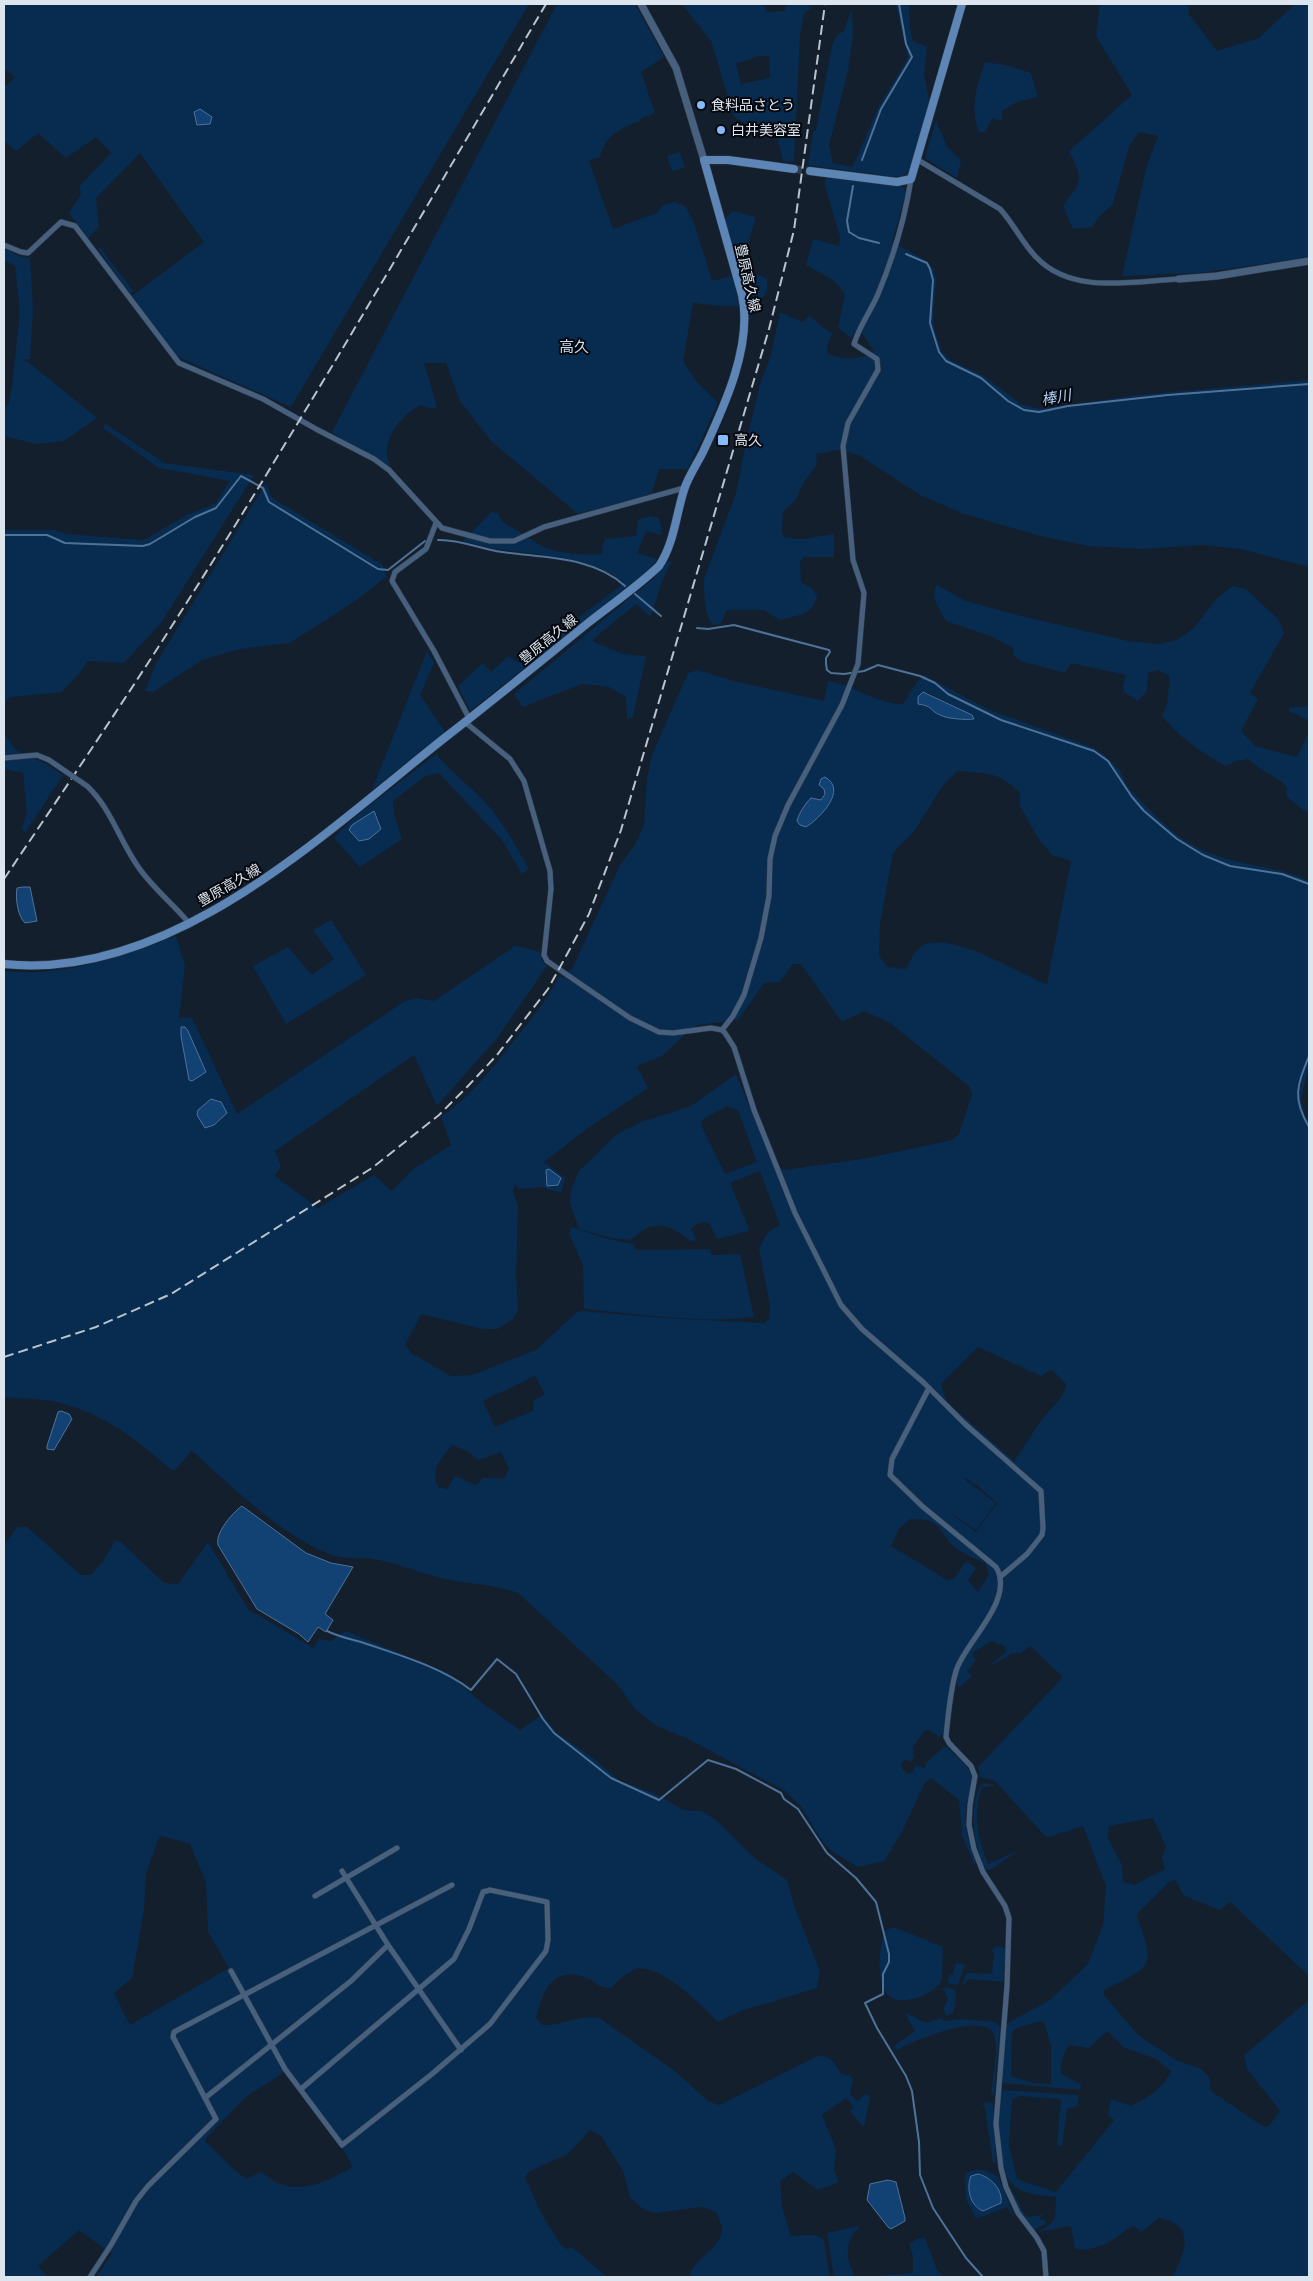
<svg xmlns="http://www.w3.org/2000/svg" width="1313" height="2281" font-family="Mulish,'Noto Sans JP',sans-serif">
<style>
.green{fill:#082b50;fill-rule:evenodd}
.water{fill:#124174;stroke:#4f7299}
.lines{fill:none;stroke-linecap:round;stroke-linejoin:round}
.stream{stroke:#4f7299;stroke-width:2}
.secondary-tunnel{stroke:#313d4a;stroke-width:8;stroke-dasharray:8 4;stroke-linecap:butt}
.minor-casing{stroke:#2f3b48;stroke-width:6}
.tertiary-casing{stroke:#2f3b48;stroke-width:8}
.secondary-casing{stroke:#2f3b48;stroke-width:9}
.minor{stroke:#47607e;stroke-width:5}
.tertiary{stroke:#47607e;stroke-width:7}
.secondary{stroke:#5d85b5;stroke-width:8}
.rail{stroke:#bac3cc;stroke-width:2;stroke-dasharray:10 5;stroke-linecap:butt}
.minor-bridge-casing{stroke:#2f3b48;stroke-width:6;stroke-linecap:butt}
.minor-bridge{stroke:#47607e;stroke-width:5}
.poi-dot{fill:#86bbfb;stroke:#05080e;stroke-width:2}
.labels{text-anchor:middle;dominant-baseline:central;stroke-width:4;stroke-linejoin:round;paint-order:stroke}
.poi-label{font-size:14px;fill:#dde5ee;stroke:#05080e;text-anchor:start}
.street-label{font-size:14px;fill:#dde5ee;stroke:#05080e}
.neighbourhood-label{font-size:15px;fill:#cdddf0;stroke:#05080e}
.water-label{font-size:15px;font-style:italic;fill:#b2d1f7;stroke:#05080e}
</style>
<rect width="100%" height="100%" fill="#131f2d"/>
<g class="green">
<polygon points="4,4 529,4 291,407 176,356 132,296 204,242 140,153 96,198 99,227 88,238 69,213 81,194 79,187 111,153 96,137 66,158 38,133 16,151 4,141 4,87 15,78 4,68"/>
<path d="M557,4H635L664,57L641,72L655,113L642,118L640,121C620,128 605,136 600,157L589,161L613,229L656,213L663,205L675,202L686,207L694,223L712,280H716L738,274L724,220L733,211L756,217C751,236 743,252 750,271L767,279C773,316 716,305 693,303L683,361L696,381L718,403L688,469H659L652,494L578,514L491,441L460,401L446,363H424L437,407L431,409L421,405C405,412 388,432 387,450C386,455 389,461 390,466L376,464L332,432Z"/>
<path d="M682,4H763L767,12L784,11L787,4H805L812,8L804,13L800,36L794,162L783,161L776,133L767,129L758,130L734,117L711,41ZM759,56H769L770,78L741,84L736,64Z"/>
<polygon points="896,4 909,4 910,28 913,41 927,47 924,74 930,105 910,168 906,175 894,177 808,165 813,132 816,130 832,46 837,35 844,31 852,8 853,35 848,71 829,145 833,163 852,167 854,164 879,106 908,58"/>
<path d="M1100,4H1189L1188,13L1217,51L1259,38L1295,4H1309V257L1199,273L1122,276L1146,168L1158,136L1139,132L1130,144L1113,204L1101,215L1092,227L1073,229L1063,206C1082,180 1084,181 1069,151L1132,95L1096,36Z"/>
<path d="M985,62L1006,65L1031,73L1038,97L1017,102L1002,111V121L992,118L985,132H979C969,109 977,85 985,62Z"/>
<polygon points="936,120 947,147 961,160 957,178 925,158"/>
<polygon points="680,152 685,167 672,171 667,156"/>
<path d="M827,176L903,187L906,193L892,242L927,261L934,269L936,281L933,314L934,328L942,352L950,360L984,376L1021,404L1040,409L1139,395L1309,380V567L1241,549L1203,545L1143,549L1088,546L1040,536L964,514L920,495L859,455L838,450L816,454L817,465L804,482L796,499L783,512L782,532L784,537L801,539L834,534V557H804L800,562L801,582L813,589L817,597C812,616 797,615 780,620L764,610H727L721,623L713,625C704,614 704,592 704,579L736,493L747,438L760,384L771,355L780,312L803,322L809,316L832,334L827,346L828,354C843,360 861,360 874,351L862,333L855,331L851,338L838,328L845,294L833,280L806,265L813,239L839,246L840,237L824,182Z"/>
<polygon points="100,247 134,292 130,293 98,249"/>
<polygon points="4,248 19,256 30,258 33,311 30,359 20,360 27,361 97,418 64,441 36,444 4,436 4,410 9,403 12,386 20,312 15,266 4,260"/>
<path d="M106,424L164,463L254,475L161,623L124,663L87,661C82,674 70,681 62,692L12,697L4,702V530H55L66,534L144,540L187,515L216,503L230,481L159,468L103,428Z"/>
<polygon points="266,483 272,498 383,565 386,577 355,601 290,643 240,649 202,660 153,692 145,691 155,665"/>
<path d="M491,512L498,513C502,525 510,526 520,532C528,536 536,544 544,547C561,554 584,555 602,554L603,544L605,539L636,536L638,520L650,516L659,518L662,530L661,535L646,531L637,553L657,559L650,569L470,711L458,686L483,663L491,672L508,656L519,663L624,583C598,558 538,554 504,550C490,549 476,544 463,541Z"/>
<polygon points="668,561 671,562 661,584 651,617 636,604 593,639 594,642 623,654 646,656 633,717 627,719 626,697 609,687 582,684 523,707 514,694 654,578"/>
<path d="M937,585L966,601L1017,615L1128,641L1159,644L1177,640L1194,628L1217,598L1233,586L1246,589L1278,619L1284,633L1250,693L1258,699L1241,731L1255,746L1297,757L1309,732V812L1303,810L1286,796L1287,787C1276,775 1260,772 1249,759L1237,761L1225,766C1201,751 1180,739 1162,716L1167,704L1170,676L1158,670L1148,673L1147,691L1138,701L1124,692L1123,685L1126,675L1071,663L1065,673L1021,661L1014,656L1013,648L993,637L946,621C940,609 929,597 937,585Z"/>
<polygon points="427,651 434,663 420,695 445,732 372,790"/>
<path d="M698,670L733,681L824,701L828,681C854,685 876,704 903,704L916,683L924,675L987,709L1094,748C1105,755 1112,761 1120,771C1123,776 1125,783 1129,788C1143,803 1160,821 1176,834C1219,868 1264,860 1309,881V1065L1301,1099L1305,1116L1309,1122V1976L1230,1902L1220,1910L1184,1896L1175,1880L1169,1882L1138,1913L1137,1917C1157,1969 1151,1966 1104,1990V1995L1138,2035L1176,2060L1201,2069L1209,2077L1211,2091L1264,2127L1269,2126L1280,2111L1247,2069L1244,2055L1309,2000V2277H1172C1185,2254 1197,2224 1159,2218L1141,2232L1134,2226C1127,2228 1123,2233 1117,2237C1108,2244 1086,2253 1075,2248L1071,2227L1069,2226L1039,2232L1051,2224L1055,2217L1056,2197C1042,2195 1022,2195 1012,2184C1000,2172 994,2106 1002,2090L1077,2095L1079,2098L1076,2107L1067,2109L1062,2146H1057L1061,2099L1019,2096L1012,2100L1009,2146L1017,2179L1056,2192L1114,2120L1108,2115L1111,2099L1131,2106C1146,2099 1165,2087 1171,2071L1156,2059L1123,2047L1110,2033L1106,2032L1089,2048L1069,2045C1064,2052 1059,2066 1061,2074L1081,2084L1080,2090L1001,2083L1006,2024L1050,2000L1088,1964L1103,1925L1106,1886L1083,1826L1049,1837L1045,1836L995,1781L980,1777L978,1767L1063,1677L1030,1646L1021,1653H1013L992,1665L991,1664L1006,1652V1647L992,1641L972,1653L976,1660L967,1671L972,1676L960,1687L957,1686L958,1671L954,1676L943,1734L940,1737L929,1730L924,1731L913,1747L914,1757L911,1762L905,1759L901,1765L903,1770L908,1774L912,1773L916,1765L924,1768L927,1762L945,1746C955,1755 970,1765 972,1779C973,1786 968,1794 967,1801C963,1821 968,1845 976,1863L975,1866L962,1835L959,1800L931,1778L924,1784L902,1832L884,1861L858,1867L833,1852L823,1842L800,1805L784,1790L688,1739L657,1726L635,1709L617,1684L518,1593C493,1584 466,1584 440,1578C418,1572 396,1563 374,1559C359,1556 350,1561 332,1555C284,1538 230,1485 192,1451L175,1470H171C138,1440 105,1415 61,1403C43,1398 22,1399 4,1397V971C62,978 122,956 176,936L185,966L179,1018H192L237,1114L405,1001L416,998L434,1001L515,946L527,948L543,954L541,960L547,966L498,1037L437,1106L414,1055L275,1151L281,1166L275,1176L318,1208L374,1175L392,1191L413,1169L451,1145L441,1117C471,1096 493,1068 515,1039C531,1019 548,1000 559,976L564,978L573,967L620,865L636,843L644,825L647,778L652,755L688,673ZM927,692L972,715L974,719C965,720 948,719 940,715C930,710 933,706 918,704V697ZM957,771C985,773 1000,772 1020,793V806L1038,838L1052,855L1071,861L1047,984C1018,974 944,925 918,949C913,954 909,963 906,969L887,967L879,956L880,924L893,853L915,830L942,787ZM824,789L834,795L823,812L819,814L821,800L825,794ZM793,964H801L842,1022L864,1011L890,1023L969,1086L972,1094L959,1134L952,1140L868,1158L784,1170L773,1164L736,1074L691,1106L641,1122L617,1134L579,1171L571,1190L570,1203L579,1229L611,1238L630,1240C636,1236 644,1228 650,1227C667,1223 679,1231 690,1241L697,1240L691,1229C697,1224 702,1221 709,1223L717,1239L749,1231L748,1226L730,1183L760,1171L780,1225L768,1232L759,1249L770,1305L769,1319L764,1323L664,1318L581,1311L576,1313L536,1350L472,1375L451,1376L411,1353L405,1345L421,1314L483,1329H497L513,1319L518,1310L516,1276L518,1206L513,1191L515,1184L519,1189L542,1187L561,1193L565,1178L544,1162L588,1128L648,1088L637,1066L662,1056L682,1037L697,1025L738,1020L764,983L780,982ZM727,1106L738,1110L757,1162L725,1174L701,1125L702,1120ZM978,1347L1041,1376L1052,1370L1066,1384C1065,1399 1048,1410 1040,1422C1031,1435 1024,1448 1014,1461L946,1401L941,1384ZM535,1376L545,1394L533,1401L534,1410L495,1427L483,1401ZM452,1445L469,1452L478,1460L501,1452L509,1469L504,1478H483L476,1485L455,1476L447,1489L438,1487C431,1467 440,1461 452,1445ZM965,1478L979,1487L997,1503L976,1532L942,1507L976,1530L996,1503L964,1479ZM910,1519C917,1521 923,1518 929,1521C943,1527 944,1537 953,1546C962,1554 974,1558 985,1563L989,1574L978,1592L968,1580L976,1568L966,1561L954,1579L947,1580L891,1546L899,1529ZM1153,1818L1166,1847L1162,1857L1165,1869L1134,1885L1123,1882L1122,1865L1108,1838L1109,1826ZM1042,2021L1044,2022L1051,2046V2084L1034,2083L1011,2076L1012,2033L1016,2028Z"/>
<polygon points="1309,706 1309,725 1308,720 1289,711 1289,708"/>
<polygon points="4,733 16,750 46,764 63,775 25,833 22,828 27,812 23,773 4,769"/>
<path d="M436,754C451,772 470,786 486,803C504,823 516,847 529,869L522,874L502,840L439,773L425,776L393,801L394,814L402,839L360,867L334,838L355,817ZM374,811L381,824L354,837L349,830L352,825Z"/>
<polygon points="331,920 366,975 286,1024 253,966 288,947 312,975 334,959 313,930"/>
<path d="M571,1227L608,1239L633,1244L636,1250L710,1249L712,1255L740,1254L754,1317C699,1324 640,1314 584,1309L583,1265L569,1234Z"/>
<path d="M17,1527H27L81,1575H91L103,1561L115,1541L121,1542L164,1583L178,1584L208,1542L248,1609L313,1648L319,1639L331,1641L346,1631L448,1673L482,1703L520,1730L542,1715L557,1733L594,1759L620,1781L653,1793L684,1810L702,1811L716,1820L753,1857L787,1880L795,1908L820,1971L817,1988L741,2011L718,2022C702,2006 661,1964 637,1969C627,1972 618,1981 611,1988C594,1987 600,1983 587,1978C553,1965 543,1990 536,2018L542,2025C564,2026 578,2014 599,2018L675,2071L708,2101L719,2105L818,2056C831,2055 836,2064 841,2074L850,2076L853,2079L850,2095L858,2101L865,2094L870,2096L864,2128L850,2111L854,2107L846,2098L822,2115L836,2150L834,2171L839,2182L818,2190L793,2172L780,2181L782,2207L791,2236C802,2236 816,2232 824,2240L830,2277H689C693,2258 723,2248 722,2228C721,2223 718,2217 716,2212L702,2207L657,2213L644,2210L630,2197L623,2171L601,2136L590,2130L568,2154L530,2171L525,2177L540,2211L561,2245L566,2249L572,2247L607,2277H96L112,2254L79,2230L38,2266L48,2277H4V1546ZM162,1836L190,1844L191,1847L206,1882L208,1932L229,1968L130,2025L114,1993L132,1978L144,1910L146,1874L159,1837ZM285,2072L348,2157L352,2166L351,2168C329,2180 306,2193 280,2184C274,2182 267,2176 261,2172L246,2179L232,2168L204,2140L247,2096Z"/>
<path d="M986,1783L996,1786L982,1787C972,1815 978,1838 988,1864L1045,1839L1018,1851L990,1870L986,1869L983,1864C973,1838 969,1812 980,1785Z"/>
<path d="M894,1927L943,1947L942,1979C937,1994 906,2005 892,1998C875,1990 878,1943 886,1930Z"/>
<polygon points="999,1946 1006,1949 1003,1982 970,1979 966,1981 964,1985 962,1984 966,1974 969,1973 992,1974 994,1953 992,1951 993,1948"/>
<polygon points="956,1963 966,1965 963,1969 958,1985 948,1983 949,1975 953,1974"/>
<polygon points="945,1987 956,1990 954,2012 946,2016 943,2008 948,2000 945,1991 942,1990"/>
<path d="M907,2013L926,2023L942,2018L944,2021L960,2019L996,2022L1000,2027L994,2094L991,2096C992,2081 999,2048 994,2035C984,2010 912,2042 897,2050L894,2046L915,2031L905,2014Z"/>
<polygon points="985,2102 993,2103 996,2161 993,2164 985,2107 982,2104"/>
<path d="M975,2170H984L998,2176L1015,2219L1007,2207L976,2219L966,2199L965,2173ZM984,2175L996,2186L1000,2203L983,2211L973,2204Z"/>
<polygon points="1009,2185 1025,2215 1029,2217 1042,2215 1044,2216 1040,2217 1040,2220 1045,2220 1045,2224 1034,2230 1017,2207"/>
<path d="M858,2226L859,2230L855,2231C844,2248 847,2259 855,2277H834L827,2233Z"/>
<polygon points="925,2238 937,2270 944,2277 860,2277 913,2273 913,2256 909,2244 917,2239"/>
</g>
<g class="water">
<polygon points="200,109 212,117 210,124 197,125 194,112"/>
<path d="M923,692L972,715L974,719C965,720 948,719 940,715C929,710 933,706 918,704V697Z"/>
<path d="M825,777C848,790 820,818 806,827L800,825L797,821C799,813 805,804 811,798L821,800L825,794L824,789L819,785L821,779Z"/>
<polygon points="374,811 381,829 369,839 359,841 349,830 352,825"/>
<path d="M23,887H30L37,921L25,923C18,917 15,898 17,888Z"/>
<polygon points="181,1027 185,1027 188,1031 206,1072 192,1081 189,1080 181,1036"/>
<polygon points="211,1099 221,1102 227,1113 214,1125 205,1128 197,1115 198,1110"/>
<polygon points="549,1169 561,1178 558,1185 547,1186 546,1170"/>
<polygon points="61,1411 69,1414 72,1419 54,1450 47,1449 47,1446 58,1412"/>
<path d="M242,1506L306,1553L331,1563L353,1567L325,1614L333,1620L326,1632L318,1627L308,1642L299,1634L257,1609L218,1545C215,1533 232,1513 242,1506Z"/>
<path d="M978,2174C991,2177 1003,2190 1001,2203L983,2211C970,2206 966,2188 971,2176Z"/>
<polygon points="888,2180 896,2182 905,2218 905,2221 891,2229 888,2227 867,2200 870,2184"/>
</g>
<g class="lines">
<g class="stream">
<polyline points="862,160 881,109 912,57 906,44 899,4"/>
<polyline points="853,186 847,221 849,232 859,238 879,243"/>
<polyline points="906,254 927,263 930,269 933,280 930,323 939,352 946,361 981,378 1008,401 1024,410 1039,412 1068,406 1168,395 1309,384"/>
<polyline points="4,535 47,535 65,543 143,546 150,544 195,517 216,508 241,476 263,488 269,502 378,569 388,570 425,541"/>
<path d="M438,540C459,539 480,549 502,552C543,558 593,556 625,586"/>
<polyline points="635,594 661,616"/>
<polyline points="697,628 708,629 734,625 829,650 830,652 826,658 826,664 827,670 831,673 844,674 864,671 878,665 920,676 935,683 948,694 1001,720 1094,751 1108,761 1132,797 1144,811 1177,839 1203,855 1230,866 1282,874 1309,884"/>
<path d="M1309,1056C1297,1086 1292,1098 1309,1127"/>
<path d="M327,1631C339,1637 351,1639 364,1643C399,1655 441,1667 471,1690L497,1659L516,1674L543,1719L554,1733L611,1778L659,1800L708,1760L736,1769L781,1793L784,1799L798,1809L827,1853L856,1878L876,1902L889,1954V1962L883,1974V1994L865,2003L877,2028L906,2076L912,2091L919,2142L920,2175L933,2208L966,2258L983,2277"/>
</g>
<polyline class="secondary-tunnel" points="794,169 810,171"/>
<g class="minor-casing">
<g id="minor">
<path d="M918,160L1000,209C1014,224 1022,243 1037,258C1073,295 1132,281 1179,279"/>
<polyline points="4,245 21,252 28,253 61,222 75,226 179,363 263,399 316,429 374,459 389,470 442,528 490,541 514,541 544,527 684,488"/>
<polyline points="436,523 426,549 395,572 392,581 434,651 470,720"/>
<polyline points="466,723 510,759 524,781 550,871 551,889 544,955 547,961 630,1018 659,1032 673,1033 711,1028 722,1030 725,1033 734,1047 754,1110 795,1213 841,1305 862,1329 923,1382 965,1424 1041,1491 1043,1528 1042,1535 1027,1554 1000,1577"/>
<polyline points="4,758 37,755 49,760"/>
<path d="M87,786C111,808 120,842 139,868C153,888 173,904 189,923"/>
<path d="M722,1030L733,1016L744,995L761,938L769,896L770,859L775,836L788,805L842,705L858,664L864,593L853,560L843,446L848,423L878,370L877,359L854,344C859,326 871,311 878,294C893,258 905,218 911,179"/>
<path d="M929,1388L892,1459L890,1475L922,1506L996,1567C1016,1600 964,1643 956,1671C950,1692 948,1716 946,1737L949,1743L971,1766L975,1776L970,1805L969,1825L974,1849L983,1872L1005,1906L1009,1918L1007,1986L996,2124L1001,2168L1006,2187L1018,2213L1037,2238L1044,2251L1046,2277"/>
<polyline points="342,1871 388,1945 461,2050"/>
<polyline points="315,1896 397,1848"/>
<polyline points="231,1971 285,2069 342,2145 432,2074 490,2024 546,1951 548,1940 547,1902 490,1890 483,1892 469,1929 454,1959 301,2089"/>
<polyline points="205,2098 351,1981 388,1945"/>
<polyline points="90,2277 111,2245 136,2201 148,2186 216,2119 173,2037 174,2032 452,1885"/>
</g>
</g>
<g class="tertiary-casing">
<g id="tertiary">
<polyline points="641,4 676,68 704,160"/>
<polyline points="1179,279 1217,276 1309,261"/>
</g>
</g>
<g class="secondary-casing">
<g id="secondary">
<polyline points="810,171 897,182 911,179 962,4"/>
<path d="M4,964C172,982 325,832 447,736C495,699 541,661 588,623C612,604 637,587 659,566C674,544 676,515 684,490C688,477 697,464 703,452C724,407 753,345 742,295L704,160H728L794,169"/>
</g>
</g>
<use href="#minor" class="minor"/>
<use href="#tertiary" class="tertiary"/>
<use href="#secondary" class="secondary"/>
<g class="rail">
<path d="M4,879C56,802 108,725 159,646C294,436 419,219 546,4"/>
<polyline points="4,1357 96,1327 171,1294 372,1168 439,1115 468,1086 497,1055 548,989 589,914 621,830 769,329 794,230 825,4"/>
</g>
<g class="minor-bridge-casing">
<polyline id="minor-bridge" points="49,760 87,786"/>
</g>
<use href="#minor-bridge" class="minor-bridge"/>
</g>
<g class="poi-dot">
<circle cx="701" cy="105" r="5"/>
<circle cx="721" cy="130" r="5"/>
<rect x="717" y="434" width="12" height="12" rx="2.5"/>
</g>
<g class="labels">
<g class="poi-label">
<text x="711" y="105">食料品さとう</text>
<text x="731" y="130">白井美容室</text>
<text x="734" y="440">高久</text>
</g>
<g class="street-label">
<text transform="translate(748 278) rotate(77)">豊原高久線</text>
<text transform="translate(548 639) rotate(-39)">豊原高久線</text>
<text transform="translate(229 885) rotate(-30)">豊原高久線</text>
</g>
<g class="neighbourhood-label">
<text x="574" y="346">高久</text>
</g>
<g class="water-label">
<text transform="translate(1056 397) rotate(-10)">棒川</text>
</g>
</g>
<rect width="1313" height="2281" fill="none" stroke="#dde5ee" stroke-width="10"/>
</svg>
